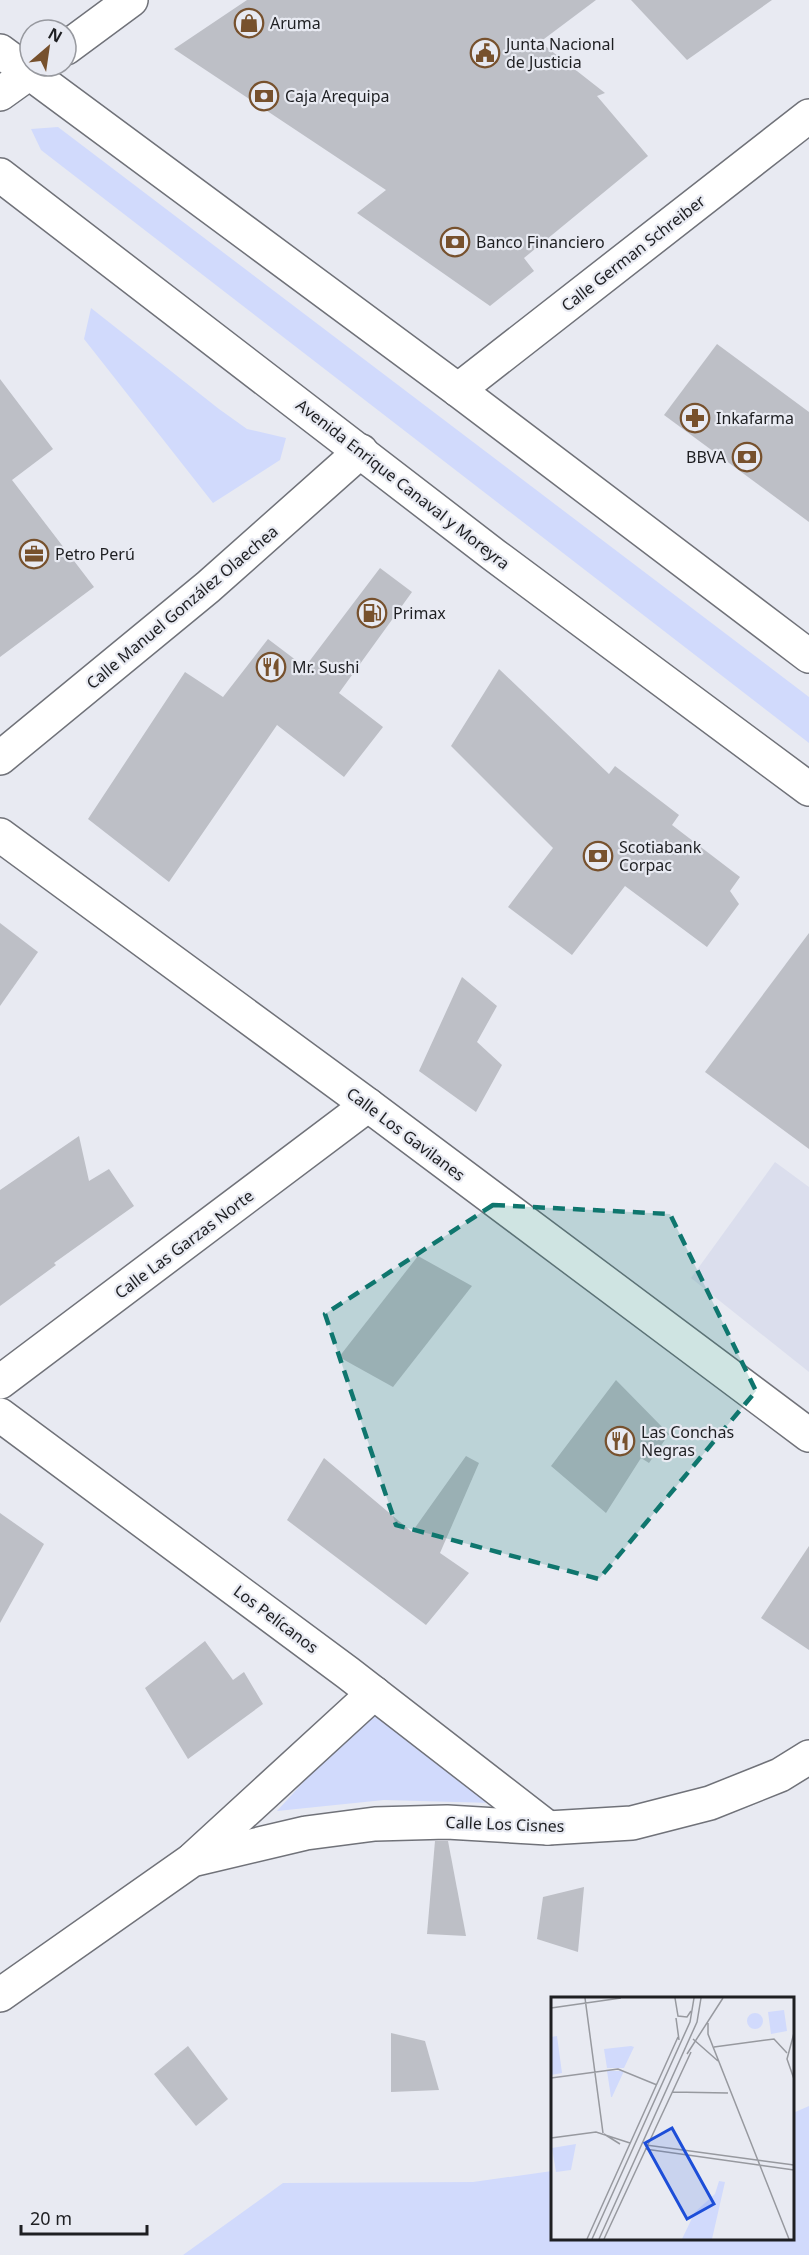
<svg xmlns="http://www.w3.org/2000/svg" width="809" height="2255" font-family="'Noto Sans',sans-serif">
<style>
.built{fill:#dbdeed}
.green{fill:#d1dafc}
.building{fill:#bdbfc6}
.lines{fill:none;stroke-linecap:round;stroke-linejoin:round}
.minor-casing{stroke:#707279;stroke-width:36}
.major-casing{stroke:#707279;stroke-width:36}
.minor{stroke:#fff;stroke-width:33}
.major{stroke:#fff;stroke-width:33}
.marked{fill:#0f766e;fill-opacity:0.2;stroke:#0f766e;stroke-width:4.5;stroke-dasharray:12 8;stroke-linejoin:round}
.labels{text-anchor:middle;dominant-baseline:central;stroke-width:4.5;stroke-linejoin:round;paint-order:stroke}
.poi-label{font-size:16px;fill:#1e1f22;stroke:#e8eaf2;text-anchor:start}
.street-label{font-size:16px;fill:#1e1f22;stroke:#e8eaf2}
.inset-road{fill:none;stroke:#97999f;stroke-width:1.5}
.view{fill:#1d4ed8;fill-opacity:0.15;stroke:#1d4ed8;stroke-width:3}
.inset-edge{fill:none;stroke:#1e1f22;stroke-width:3}
</style>
<rect width="100%" height="100%" fill="#e8eaf2"/>
<polygon class="built" points="775,1162 809,1187 809,1372 691,1278"/>
<g class="green">
<polygon points="58,127 809,697 809,743 41,150 31,129"/>
<polygon points="91,308 219,409 247,429 286,438 280,460 213,503 84,339"/>
<polygon points="371,1708 492,1803 384,1800 277,1811"/>
<polygon points="809,2106 809,2255 183,2255 283,2183 473,2182 552,2171 552,2238 792,2238 793,2113"/>
</g>
<g class="building">
<polygon points="247,0 596,0 540,42 605,93 597,96 648,156 524,258 534,271 490,306 357,213 386,190 174,49"/>
<polygon points="631,0 772,0 687,60"/>
<polygon points="717,344 809,412 809,522 664,415"/>
<polygon points="0,379 53,449 12,480 94,587 0,657"/>
<polygon points="380,568 412,592 339,693 383,727 344,777 277,725 169,882 88,819 185,672 223,697 268,639 305,667"/>
<polygon points="499,669 609,774 615,766 679,815 672,825 740,877 730,891 739,904 707,947 625,886 572,955 508,907 553,848 451,746"/>
<polygon points="0,923 38,952 0,1006"/>
<polygon points="809,933 809,1149 705,1072"/>
<polygon points="462,977 497,1006 477,1042 502,1065 476,1112 419,1071"/>
<polygon points="79,1136 89,1181 109,1169 134,1206 54,1263 56,1265 0,1306 0,1190"/>
<polygon points="418,1256 472,1286 393,1387 339,1357"/>
<polygon points="616,1380 669,1434 649,1463 641,1458 606,1513 551,1466"/>
<polygon points="466,1456 479,1463 440,1553 469,1573 426,1625 287,1520 324,1458 412,1532"/>
<polygon points="0,1513 44,1544 0,1623"/>
<polygon points="809,1546 809,1650 761,1618"/>
<polygon points="205,1641 233,1680 244,1672 263,1704 188,1759 145,1688"/>
<polygon points="435,1841 448,1841 466,1936 427,1934"/>
<polygon points="584,1887 578,1952 537,1939 543,1897"/>
<polygon points="391,2033 425,2041 439,2090 391,2092"/>
<polygon points="188,2046 228,2099 196,2126 154,2074"/>
</g>
<g class="lines">
<g class="minor-casing">
<g id="minor">
<polyline points="0,51 458,390 809,656"/>
<polyline points="0,175 494,555 809,789"/>
<polyline points="458,390 809,116"/>
<polyline points="0,758 208,587 361,451"/>
<polyline points="0,835 368,1105 809,1435"/>
<polyline points="0,1382 368,1105"/>
<polyline points="0,1415 348,1673 548,1828"/>
<polyline points="194,1858 374,1693"/>
<polyline points="0,1995 192,1860 306,1833 375,1824 447,1822 548,1828 632,1823 710,1803 780,1775 809,1757"/>
</g>
</g>
<g class="major-casing">
<g id="major">
<polyline points="66,48 131,0"/>
<polyline points="0,94 39,66"/>
</g>
</g>
<use href="#minor" class="minor"/>
<use href="#major" class="major"/>
</g>
<path class="marked" d="M493,1205L670,1214L756,1391L599,1579L396,1525L325,1314Z"/>
<defs>
<g id="shop-ring" transform="scale(1.5)"><circle r="9.5" fill="#e8eaf2" stroke="#77512d" stroke-width="1.5"/><path d="M-5-2.5h2.3a2.7 3.5 0 0 1 5.4 0H5L5.5 6h-11ZM-1.5-2.5h3a1.5 2.3 0 0 0-3 0Z" fill="#77512d"/></g>
<g id="civic-ring" transform="scale(1.5)"><circle r="9.5" fill="#e8eaf2" stroke="#77512d" stroke-width="1.5"/><path d="M-.6-6.5H3V-4.5H.6V-3L4-1V1h2V6H-6V1h2V-1L-.6-3ZM-1.2 2.5V6h2.4V2.5Z" fill="#77512d"/></g>
<g id="bank-ring" transform="scale(1.5)"><circle r="9.5" fill="#e8eaf2" stroke="#77512d" stroke-width="1.5"/><path d="M-6-4H6V4H-6ZM0-2.3a2.3 2.3 0 1 0 0 4.6a2.3 2.3 0 1 0 0-4.6Z" fill="#77512d"/></g>
<g id="pharmacy-ring" transform="scale(1.5)"><circle r="9.5" fill="#e8eaf2" stroke="#77512d" stroke-width="1.5"/><path d="M-2-6h4v4h4v4h-4v4h-4v-4h-4v-4h4Z" fill="#77512d"/></g>
<g id="office-ring" transform="scale(1.5)"><circle r="9.5" fill="#e8eaf2" stroke="#77512d" stroke-width="1.5"/><path d="M-6-3h4V-5.5h4V-3h4V5H-6ZM-1-4.5V-3h2v-1.5ZM-6 0V1H6V0Z" fill="#77512d"/></g>
<g id="fuel-ring" transform="scale(1.5)"><circle r="9.5" fill="#e8eaf2" stroke="#77512d" stroke-width="1.5"/><path d="M-5.5-6h7V0h2V4h1.3V-2.5L3-4.5l.8-.8L6-3V5H2.5V1h-1V6h-7ZM-4.2-4.7v3.2H.2V-4.7Z" fill="#77512d"/></g>
<g id="restaurant-ring" transform="scale(1.5)"><circle r="9.5" fill="#e8eaf2" stroke="#77512d" stroke-width="1.5"/><path d="M-5-6h1v4h1v-4h1v4h1v-4h1v5L-1.5 .5V6h-2V.5L-5-1ZM5-6V6H3V1.5H1.5Q1.5-4 5-6Z" fill="#77512d"/></g>
</defs>
<g fill-rule="evenodd">
<use href="#shop-ring" x="249" y="23"/>
<use href="#civic-ring" x="485" y="53"/>
<use href="#bank-ring" x="264" y="96"/>
<use href="#bank-ring" x="455" y="242"/>
<use href="#pharmacy-ring" x="695" y="418"/>
<use href="#bank-ring" x="747" y="457"/>
<use href="#office-ring" x="34" y="554"/>
<use href="#fuel-ring" x="372" y="613"/>
<use href="#restaurant-ring" x="271" y="667"/>
<use href="#bank-ring" x="598" y="856"/>
<use href="#restaurant-ring" x="620" y="1441"/>
</g>
<g class="labels">
<g class="poi-label">
<text x="270" y="23">Aruma</text>
<text x="506" y="44">Junta Nacional<tspan x="506" dy="18">de Justicia</tspan></text>
<text x="285" y="96">Caja Arequipa</text>
<text x="476" y="242">Banco Financiero</text>
<text x="716" y="418">Inkafarma</text>
<text x="726" y="457" text-anchor="end">BBVA</text>
<text x="55" y="554">Petro Perú</text>
<text x="393" y="613">Primax</text>
<text x="292" y="667">Mr. Sushi</text>
<text x="619" y="847">Scotiabank<tspan x="619" dy="18">Corpac</tspan></text>
<text x="641" y="1432">Las Conchas<tspan x="641" dy="18">Negras</tspan></text>
</g>
<g class="street-label">
<text transform="translate(633 253) rotate(-38)">Calle German Schreiber</text>
<text transform="translate(403 484) rotate(38)">Avenida Enrique Canaval y Moreyra</text>
<text transform="translate(182 607) rotate(-40)">Calle Manuel González Olaechea</text>
<text transform="translate(406 1134) rotate(37)">Calle Los Gavilanes</text>
<text transform="translate(184 1244) rotate(-37)">Calle Las Garzas Norte</text>
<text transform="translate(276 1619) rotate(37)">Los Pelícanos</text>
<text transform="translate(505 1824) rotate(2)">Calle Los Cisnes</text>
</g>
</g>
<g transform="translate(551 1997)">
<rect width="243" height="243" fill="#e8eaf2"/>
<path d="M233,13L236,34L220,37L217,15ZM196 24a8 8 0 1 1 16 0a8 8 0 1 1-16 0ZM6,39L11,76L0,78V40ZM80,49L83,50L73,71H56L53,52ZM56,74H73L61,100H60ZM25,147L20,173L5,175L1,151ZM168,184L174,185L161,242H131L144,215L164,197Z" fill="#d1dafc"/>
<path class="inset-road" d="M34,1L52,136M124,1L127,19L136,20L140,14M0,11L70,1M125,21L128,43M157,26V37L238,242M243,36L236,62L243,82M142,42L167,64M163,50L223,42L236,56M136,57L172,1M0,81L67,72L106,88M121,95L177,96M53,137L69,147M0,141L45,135L79,146M95,148L243,168M94,152L243,173M36,242L127,40M41,242L139,25L143,1M48,242L146,25L150,1M53,242L140,55"/>
<path class="view" d="M121,131L163,207L136,222L94,146Z"/>
<rect width="243" height="243" class="inset-edge"/>
</g>
<g transform="translate(48 48) rotate(29)"><circle r="28" fill="#e8eaf2" stroke="#97999f" stroke-width="1.5"/>
<path d="M0-4.5L10 22L0 15L-10 22Z" fill="#77512d"/>
<text y="-9" font-size="16" font-weight="bold" text-anchor="middle" fill="#1e1f22">N</text>
</g>
<path d="M21 2225v9h126v-9" fill="none" stroke="#1e1f22" stroke-width="3"/>
<text x="30" y="2225" font-size="18" fill="#1e1f22" stroke="#e8eaf2" stroke-width="4.5" paint-order="stroke">20 m</text>
</svg>
